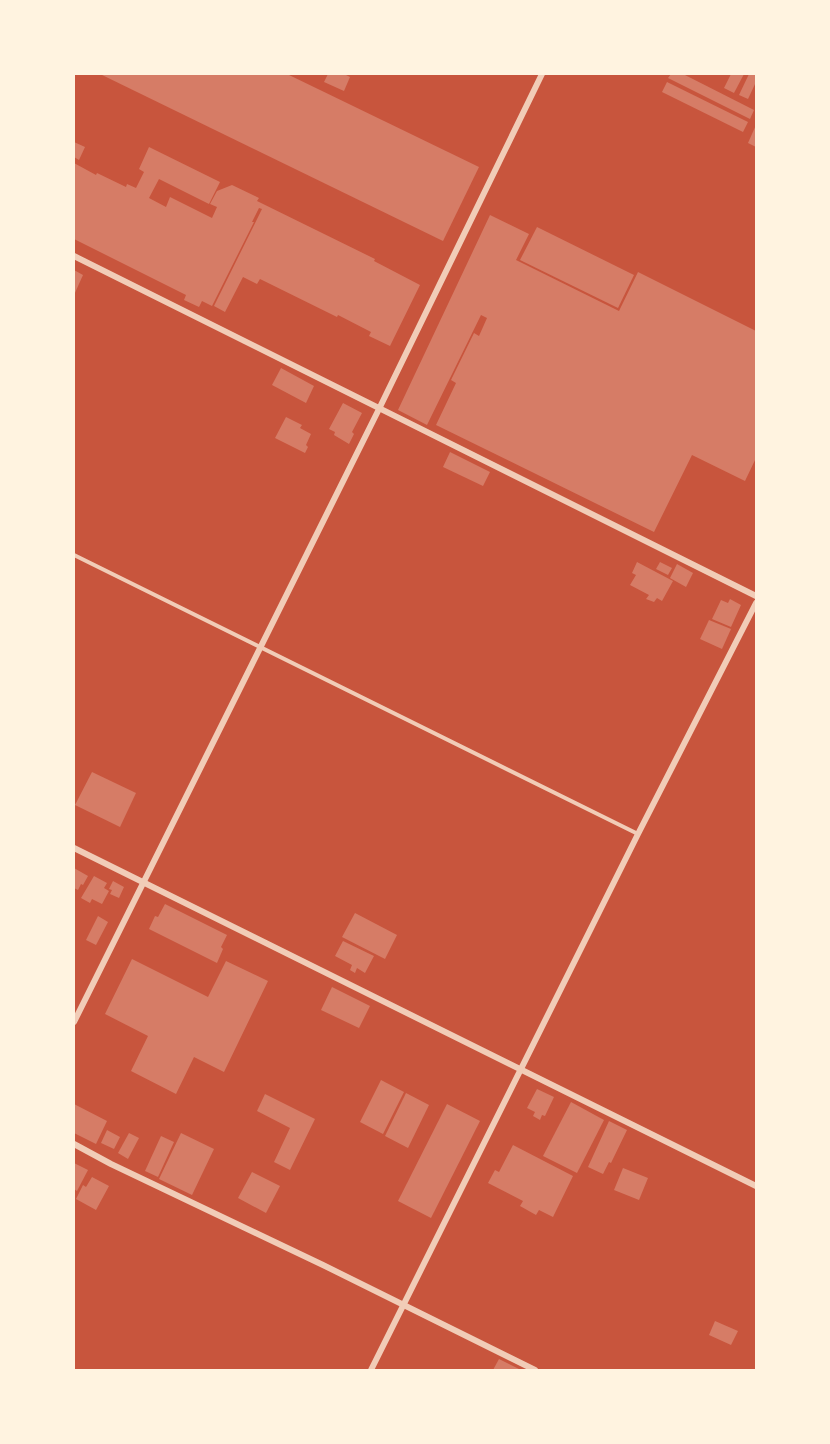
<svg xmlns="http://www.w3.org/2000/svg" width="830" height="1444" font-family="'Work Sans',sans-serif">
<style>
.building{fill:#d67c66}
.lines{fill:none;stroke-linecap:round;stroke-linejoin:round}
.service{stroke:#f1ccb7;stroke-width:4}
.minor{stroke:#f1ccb7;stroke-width:6}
</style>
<rect width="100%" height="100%" fill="#c8553d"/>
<g class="building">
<polygon points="100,74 287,74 479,167 443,241"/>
<polygon points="328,74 344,74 350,77 344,91 324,82"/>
<polygon points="671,74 683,74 754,110 750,119 668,78"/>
<polygon points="731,74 744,74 734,93 724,88"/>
<polygon points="749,74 756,74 756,82 748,99 739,95"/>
<polygon points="667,82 748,122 743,132 662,92"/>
<polygon points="756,125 756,147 748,143"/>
<polygon points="74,142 85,147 79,160 74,157"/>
<polygon points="149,147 220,182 209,204 159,179 149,198 166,207 170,197 212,218 217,207 210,204 217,191 232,185 259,198 257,201 375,259 374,261 420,285 390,346 369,336 371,332 338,315 337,317 260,279 257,284 243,277 225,312 214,306 262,209 259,208 252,222 254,222 212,306 202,301 199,307 184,300 186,295 74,239 74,163 96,175 97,173 126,187 127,184 136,188 144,172 139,169"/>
<polygon points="490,215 529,234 516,260 619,311 638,272 756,331 756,458 745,481 692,455 654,532 436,425 456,383 451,380 474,333 479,336 487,318 481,315 427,425 398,410"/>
<polygon points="537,227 634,275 618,308 520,260"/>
<polygon points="74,270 83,275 74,295"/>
<polygon points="281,368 314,386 306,403 272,385"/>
<polygon points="343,403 362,413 352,432 354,434 349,444 334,435 335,432 329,429"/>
<polygon points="286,417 302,425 300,428 311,434 306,445 308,447 305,453 275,438"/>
<polygon points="450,452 490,472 483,486 443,467"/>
<polygon points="637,562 673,581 662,601 657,598 654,602 646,599 649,595 630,585 636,575 632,573"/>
<polygon points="660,562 672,568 668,575 656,569"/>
<polygon points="677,564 693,573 686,587 670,578"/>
<polygon points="730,599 741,605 731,627 712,619 721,600 728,603"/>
<polygon points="709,620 731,629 722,649 700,639"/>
<polygon points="92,772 136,793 120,827 75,805"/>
<polygon points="74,868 88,876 83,885 81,884 78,890 74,888"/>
<polygon points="94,876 107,883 104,888 109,891 102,904 92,899 90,903 81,898"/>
<polygon points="113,881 124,887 119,898 110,894 112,890 109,889"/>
<polygon points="165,904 227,935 221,947 223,949 217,963 149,929 155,916 158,917"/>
<polygon points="355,913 397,935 385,959 342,937"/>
<polygon points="98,916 108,922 96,945 86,940"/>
<polygon points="343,941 374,956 365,973 357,968 355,973 350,970 352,965 335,956"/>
<polygon points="132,959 208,997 226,961 268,981 224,1072 194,1057 176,1094 131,1071 148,1036 105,1014"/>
<polygon points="332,987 370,1006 359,1028 321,1010"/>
<polygon points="381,1080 404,1092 383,1134 360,1122"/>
<polygon points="537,1089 554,1097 545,1116 542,1115 540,1120 533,1116 535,1112 527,1108"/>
<polygon points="406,1093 429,1105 408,1148 385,1136"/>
<polygon points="265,1094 315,1119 290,1170 274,1162 290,1128 257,1111"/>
<polygon points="571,1102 604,1120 577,1173 543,1156"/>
<polygon points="74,1104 107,1121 96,1144 74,1133"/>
<polygon points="447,1104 480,1121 431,1218 398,1201"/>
<polygon points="609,1121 627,1130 611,1163 609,1162 603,1174 588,1167"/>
<polygon points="107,1130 120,1137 114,1149 101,1143"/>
<polygon points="129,1133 139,1138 128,1159 118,1153"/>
<polygon points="181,1133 214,1149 192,1195 159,1179"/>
<polygon points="161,1136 174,1142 158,1177 145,1171"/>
<polygon points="513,1145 573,1176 553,1217 539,1210 536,1215 520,1206 523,1201 488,1183 495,1170 499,1172"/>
<polygon points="74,1163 88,1170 77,1191 74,1189"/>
<polygon points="623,1168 648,1178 639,1200 614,1190"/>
<polygon points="252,1172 280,1186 266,1213 238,1198"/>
<polygon points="92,1177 109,1186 96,1210 76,1199 83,1185 86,1187"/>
<polygon points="715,1321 738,1331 731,1345 709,1335"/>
<polygon points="499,1359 521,1370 493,1370"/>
</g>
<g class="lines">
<polyline class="service" points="74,555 638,834"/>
<g class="minor">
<polyline points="74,256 756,596"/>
<polyline points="74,848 756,1186"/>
<polyline points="74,1022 379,409 542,74"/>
<polyline points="74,1144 111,1164 323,1265 535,1370"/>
<polyline points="371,1370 638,834 756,603"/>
</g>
</g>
<rect width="830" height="1444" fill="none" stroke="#fff3e0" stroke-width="150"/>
</svg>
